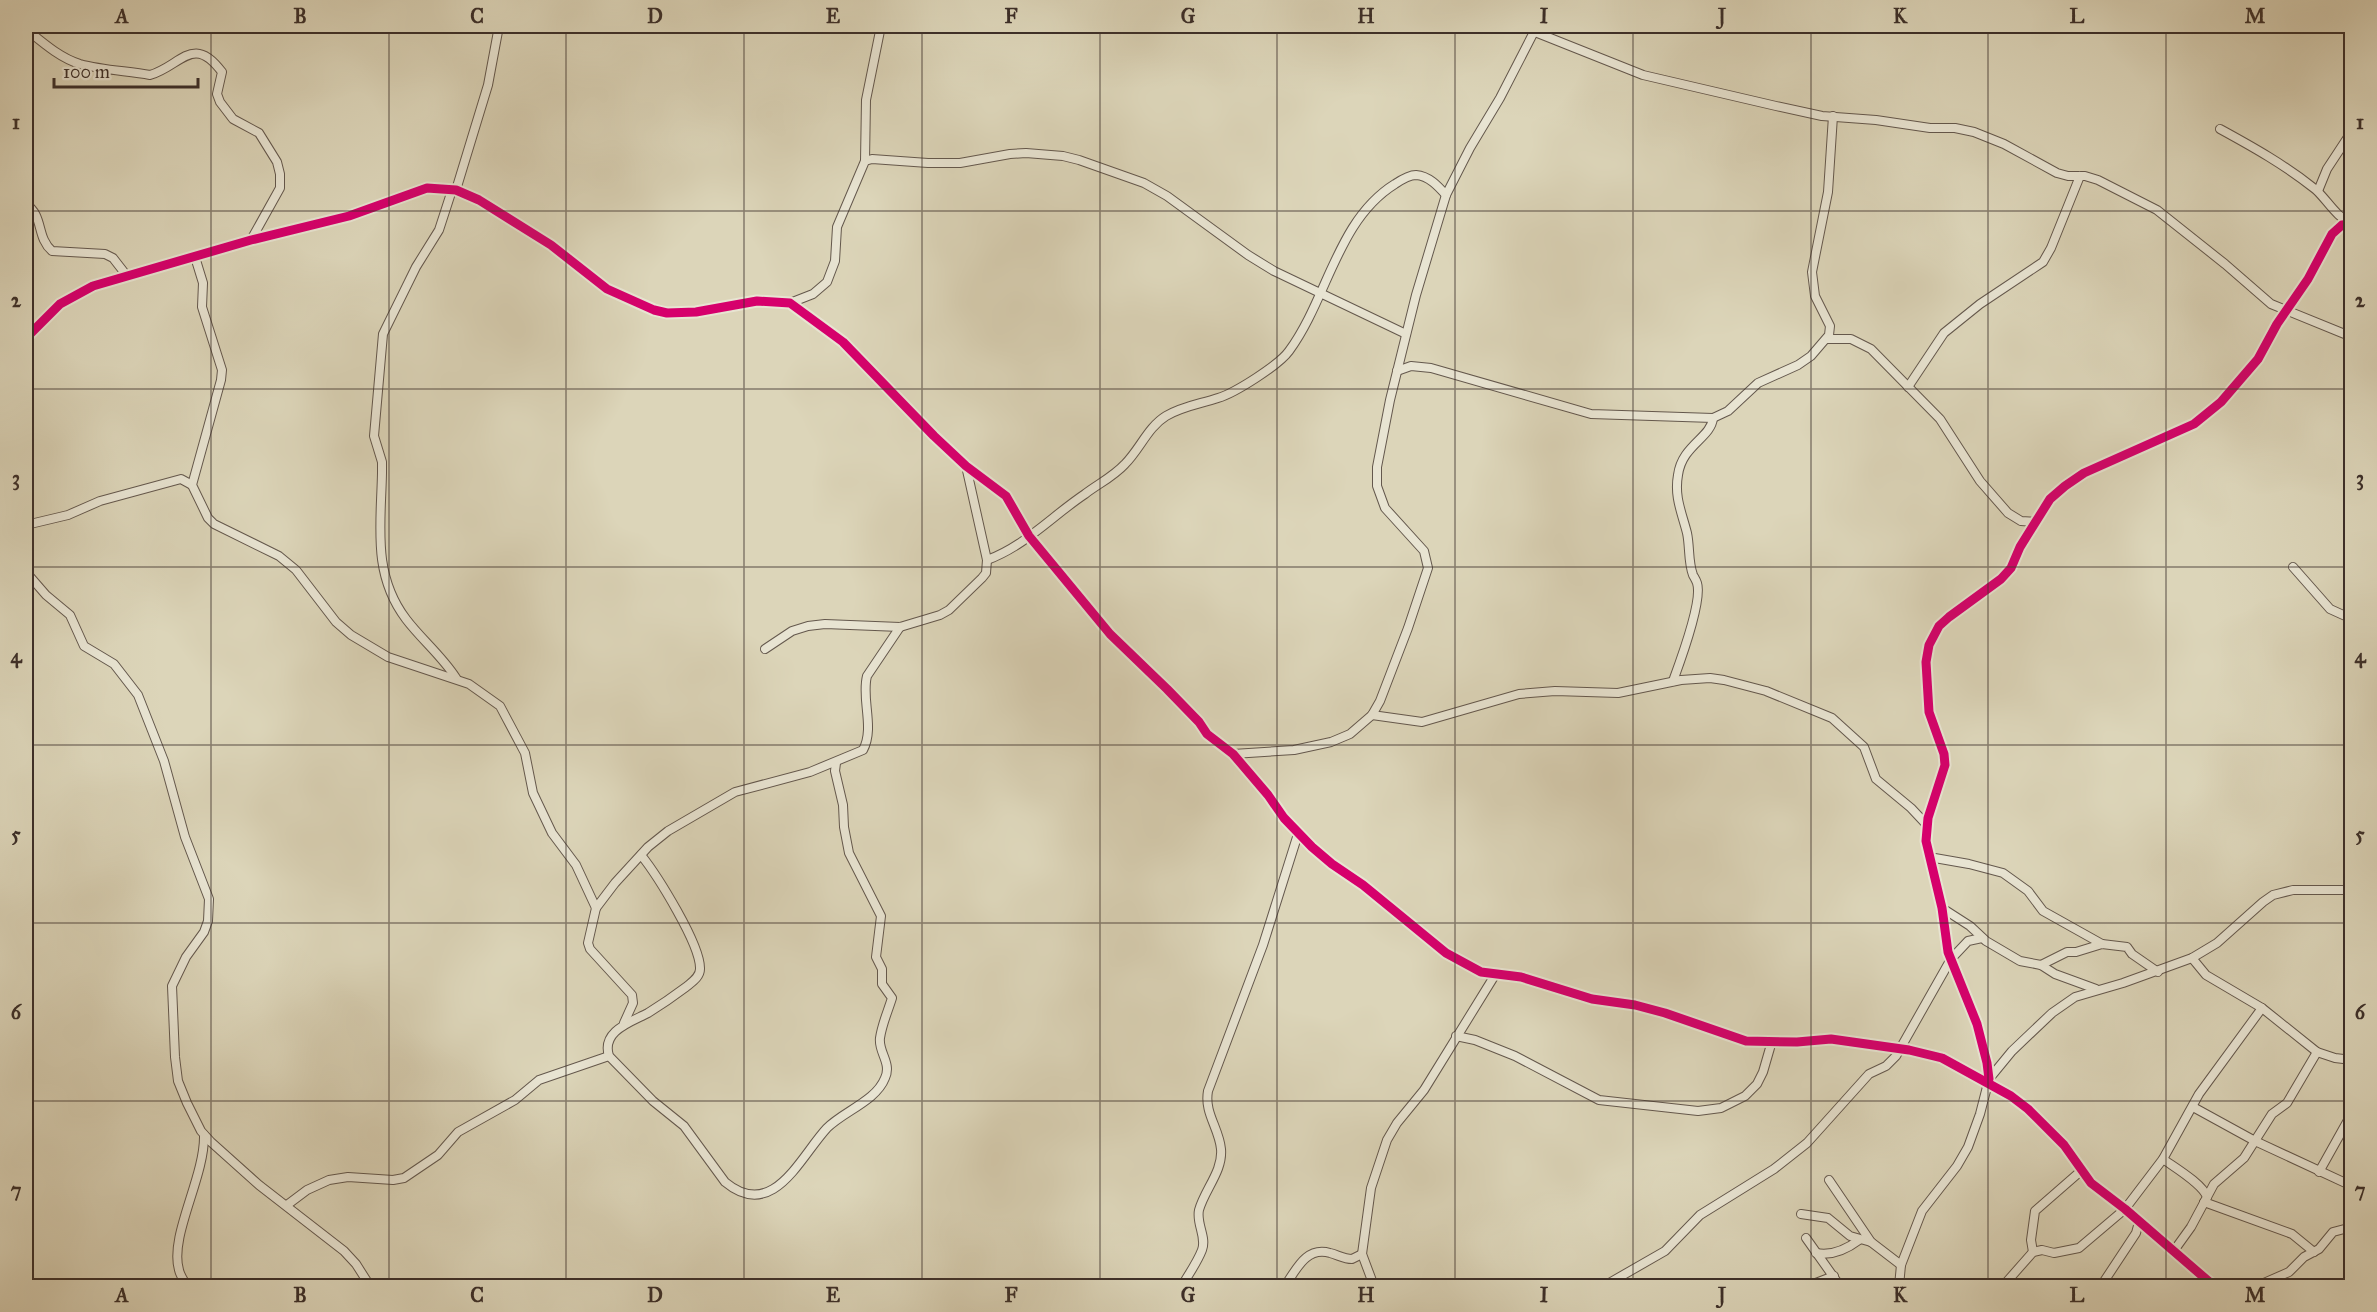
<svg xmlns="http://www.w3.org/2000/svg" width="2377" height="1312" font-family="'IM FELL Great Primer',serif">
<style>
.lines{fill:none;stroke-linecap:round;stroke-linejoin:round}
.minor-casing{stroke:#64584d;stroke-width:10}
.minor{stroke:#e8e4d2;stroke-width:8}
.cycleway-casing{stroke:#e8e4d2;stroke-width:13}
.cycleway{stroke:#d6006c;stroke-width:9}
.grid{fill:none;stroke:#3c2f29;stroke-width:1.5;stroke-opacity:0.55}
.neatline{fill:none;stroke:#3c2f29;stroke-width:2}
.grid-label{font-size:20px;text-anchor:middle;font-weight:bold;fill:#3c2f29}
</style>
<rect width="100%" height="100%" fill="#dcd5b9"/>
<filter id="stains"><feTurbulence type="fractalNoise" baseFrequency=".00333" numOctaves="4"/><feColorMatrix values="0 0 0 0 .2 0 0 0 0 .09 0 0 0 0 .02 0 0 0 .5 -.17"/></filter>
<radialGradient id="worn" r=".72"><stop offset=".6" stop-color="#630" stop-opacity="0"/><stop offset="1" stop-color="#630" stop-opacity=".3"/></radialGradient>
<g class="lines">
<g class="minor-casing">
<g id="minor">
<path d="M26,29C42,42 60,58 80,64C102,70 127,71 150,75C181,66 193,33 222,72L217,94L220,102L233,119L259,133L277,162L280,174V188L251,240"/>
<polyline points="1535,32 1643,75 1776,106 1822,116 1876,120 1930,128 1955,128 1974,132 2004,144 2057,173 2068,176 2085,176 2098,180 2157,210 2225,264 2271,304 2352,337"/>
<path d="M2220,129C2253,147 2285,165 2315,189C2326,198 2337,219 2352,223"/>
<polyline points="865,161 866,100 881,26"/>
<path d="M452,190L439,230L416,267L383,334L374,436L382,462V473C381,525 372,574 406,619C421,639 442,656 456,678"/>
<polyline points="456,190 488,85 499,26"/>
<polyline points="2318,191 2327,169 2352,131"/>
<path d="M26,204C44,216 36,237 52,251L105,254L113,258L127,276"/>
<polyline points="195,257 203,283 202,307 222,370 221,380 192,485 208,518 214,524 279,556 296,570 336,622 351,635 388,657 469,684 500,706 525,753 533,793 552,833 576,865 596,908 588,943 590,949 632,995 633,1003 624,1023"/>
<polyline points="790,303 813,294 827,282 835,261 837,227 865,161 872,159 928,163 960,163 1010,154 1026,153 1063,156 1079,160 1144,183 1167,196 1248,255 1274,271 1406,334"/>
<polyline points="26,338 60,304 93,286 251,240 349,216 427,188 456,190 479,200 551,245 607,289 654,310 667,313 696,312 757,301 790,303 843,342 934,436 966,466 1006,496 1029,536 1110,634 1167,689 1199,722 1207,734 1233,754 1268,795 1284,818 1312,847 1332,864 1363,885 1446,953 1481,972 1521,977 1592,999 1635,1005 1665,1013 1746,1041 1797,1042 1831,1039 1909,1050 1942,1058 2011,1096 2028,1109 2064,1145 2091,1183 2125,1209 2214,1286"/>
<polyline points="1827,339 1851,339 1871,349 1940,419 1980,481 2008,513 2021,521 2036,522"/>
<polyline points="1397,371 1411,366 1431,368 1591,414 1713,418 1728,411 1758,383 1798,365 1811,356 1829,335 1830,326 1815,296 1812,272 1828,192 1833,116"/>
<polyline points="1908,387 1944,333 1980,304 2043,262 2051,248 2080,176"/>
<polyline points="26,502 27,514 26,527"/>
<polyline points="26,525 68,515 100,501 181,479 192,485"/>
<path d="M987,560C1025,546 1052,516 1085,494C1098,484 1113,477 1125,464C1140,449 1148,427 1166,416C1183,406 1200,404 1218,398C1235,393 1279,365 1289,351C1328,298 1337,220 1395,184C1401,180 1409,175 1416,175C1429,176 1438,186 1446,195"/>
<polyline points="2293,567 2330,609 2352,619"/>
<polyline points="26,572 46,595 70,615 84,646 114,664 138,695 164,761 185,837 209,899 208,921 204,932 186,957 172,986 175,1057 178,1081 187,1103 201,1131 211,1142 259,1185 344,1251 356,1264 370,1286"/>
<polyline points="765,649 792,631 808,626 825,624 900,627 940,615 949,610 982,578 986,573 987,560 966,466"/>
<path d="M1673,681C1680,662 1703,601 1697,583C1696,580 1694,577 1693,575C1688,562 1690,547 1687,533C1682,513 1674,497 1678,475C1682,445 1711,438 1713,418"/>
<polyline points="1372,715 1422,722 1519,694 1555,691 1618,693 1681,680 1710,678 1724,680 1766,691 1832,718 1864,747 1876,779 1911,808 1926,824"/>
<polyline points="1233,754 1294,750 1331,742 1350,734 1372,715 1380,701 1408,628 1428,568 1424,551 1385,508 1377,486 1377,467 1390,400 1416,295 1446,195 1470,148 1500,98 1537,26"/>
<path d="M641,855C657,875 701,945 700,969C700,977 692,982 686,987C674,996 661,1005 648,1013C631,1022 601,1031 609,1056L653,1101L684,1126L725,1182C773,1222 800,1157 827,1128C844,1111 876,1101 885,1078C892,1063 878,1052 880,1038C882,1024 888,1011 892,998L882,984V969L876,957L881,916L849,853L844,827L843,805L835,771L836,763"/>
<polyline points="1929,857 1969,864 2003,873 2028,891 2043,911 2102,944"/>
<path d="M596,908L615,883L648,847L668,831L735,792L810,772L863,750C875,728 861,699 867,676L900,627"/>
<polyline points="1942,908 1970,926 1986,941 2020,961 2041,965 2055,974 2096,989"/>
<polyline points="2192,958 2206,975 2262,1008 2317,1052 2335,1058 2352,1060"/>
<polyline points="2041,965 2067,952 2076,952 2102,944 2127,947 2132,954 2158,972"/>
<polyline points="1456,1036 1475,1040 1515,1056 1599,1100 1698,1111 1721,1108 1745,1096 1757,1084 1763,1072 1772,1041"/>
<polyline points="1989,1079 1987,1063 1977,1024 1948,952 1942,908 1926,841 1928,818 1945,765 1944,754 1929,712 1926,662 1929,645 1939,626 1949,617 2001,579 2011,568 2020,547 2050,499 2065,486 2084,473 2194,424 2221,402 2258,359 2277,324 2308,279 2332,234 2342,225 2352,224"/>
<polyline points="2193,1107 2255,1141 2352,1186"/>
<path d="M2163,1159C2174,1167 2203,1184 2207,1197"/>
<polyline points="2319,1172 2352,1113"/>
<polyline points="1829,1180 1871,1242 1901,1265"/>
<polyline points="2204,1202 2292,1234 2314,1252"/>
<polyline points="287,1205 307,1190 329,1180 348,1177 393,1180 404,1178 438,1155 458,1132 515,1100 539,1080 609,1056"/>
<polyline points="1801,1214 1828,1218 1850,1236 1871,1242"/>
<polyline points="1806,1238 1840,1286"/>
<polyline points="2033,1252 2031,1240 2035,1211 2082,1170"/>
<polyline points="2173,1252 2191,1227 2214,1184 2244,1158 2272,1114 2287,1103 2317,1052"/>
<path d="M1816,1253C1831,1256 1847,1249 1859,1240"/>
<path d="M187,1286C184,1281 180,1275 179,1270C169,1236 205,1177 204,1135"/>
<path d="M1182,1286C1188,1275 1197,1263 1202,1250C1207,1237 1196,1224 1199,1210C1205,1189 1223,1171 1221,1149C1219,1128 1204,1113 1208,1091L1263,945L1298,834"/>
<path d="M1285,1286C1296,1270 1306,1246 1330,1253C1338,1255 1344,1259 1352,1259L1362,1254"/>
<polyline points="1374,1286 1362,1254 1371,1188 1387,1140 1397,1123 1424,1090 1495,975"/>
<polyline points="1604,1286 1665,1251 1700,1215 1774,1169 1807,1143 1869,1074 1886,1066 1896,1056 1951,959 1968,941 1982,938"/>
<polyline points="1808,1286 1834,1276"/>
<polyline points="1899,1286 1901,1265 1922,1211 1957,1166 1968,1147 1980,1114 1989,1079 2012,1051 2052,1013 2075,997 2123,983 2192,958 2217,943 2263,902 2273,895 2293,890 2352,890"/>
<polyline points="2003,1286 2033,1252 2042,1250 2054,1253 2079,1248 2125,1209 2163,1159 2199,1094 2262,1008"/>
<polyline points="2101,1286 2136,1233 2139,1222"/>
<polyline points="2257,1286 2289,1272 2304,1257 2319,1249 2333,1232 2352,1227"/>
</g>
</g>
<use href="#minor" class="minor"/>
<g class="cycleway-casing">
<g id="cycleway">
<polyline points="26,338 60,304 93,286 251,240 349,216 427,188 456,190 479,200 551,245 607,289 654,310 667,313 696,312 757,301 790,303 843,342 934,436 966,466 1006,496 1029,536 1110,634 1167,689 1199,722 1207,734 1233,754 1268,795 1284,818 1312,847 1332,864 1363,885 1446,953 1481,972 1521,977 1592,999 1635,1005 1665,1013 1746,1041 1797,1042 1831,1039 1909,1050 1942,1058 2011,1096 2028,1109 2064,1145 2091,1183 2125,1209 2214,1286"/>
<polyline points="1989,1079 1987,1063 1977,1024 1948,952 1942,908 1926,841 1928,818 1945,765 1944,754 1929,712 1926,662 1929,645 1939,626 1949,617 2001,579 2011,568 2020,547 2050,499 2065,486 2084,473 2194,424 2221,402 2258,359 2277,324 2308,279 2332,234 2342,225 2352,224"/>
</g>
</g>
<use href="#cycleway" class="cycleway"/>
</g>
<path class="grid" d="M211,26V1286M389,26V1286M566,26V1286M744,26V1286M922,26V1286M1100,26V1286M1277,26V1286M1455,26V1286M1633,26V1286M1811,26V1286M1988,26V1286M2166,26V1286M26,211H2352M26,389H2352M26,567H2352M26,745H2352M26,923H2352M26,1101H2352"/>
<rect width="2377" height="1312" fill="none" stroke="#dcd5b9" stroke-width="66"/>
<path d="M54 78v9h144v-9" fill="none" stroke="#3c2f29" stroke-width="3"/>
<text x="63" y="78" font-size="18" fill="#3c2f29" stroke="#e8e4d2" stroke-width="4.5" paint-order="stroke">100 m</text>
<rect x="33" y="33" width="2311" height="1246" class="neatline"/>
<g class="grid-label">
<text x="122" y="23">A</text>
<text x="300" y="23">B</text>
<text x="477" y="23">C</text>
<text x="655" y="23">D</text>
<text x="833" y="23">E</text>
<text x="1011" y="23">F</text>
<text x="1188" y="23">G</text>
<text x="1366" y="23">H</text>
<text x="1544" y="23">I</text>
<text x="1722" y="23">J</text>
<text x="1900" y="23">K</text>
<text x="2077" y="23">L</text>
<text x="2255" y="23">M</text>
<text x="16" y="129">1</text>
<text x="2360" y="129">1</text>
<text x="16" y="307">2</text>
<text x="2360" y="307">2</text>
<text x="16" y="485">3</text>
<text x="2360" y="485">3</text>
<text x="16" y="663">4</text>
<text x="2360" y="663">4</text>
<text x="16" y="841">5</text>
<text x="2360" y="841">5</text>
<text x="16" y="1019">6</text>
<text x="2360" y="1019">6</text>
<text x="16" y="1197">7</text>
<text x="2360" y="1197">7</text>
<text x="122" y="1302">A</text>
<text x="300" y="1302">B</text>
<text x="477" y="1302">C</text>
<text x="655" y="1302">D</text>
<text x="833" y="1302">E</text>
<text x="1011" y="1302">F</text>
<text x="1188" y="1302">G</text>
<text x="1366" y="1302">H</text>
<text x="1544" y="1302">I</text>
<text x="1722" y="1302">J</text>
<text x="1900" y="1302">K</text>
<text x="2077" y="1302">L</text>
<text x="2255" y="1302">M</text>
</g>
<rect width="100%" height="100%" filter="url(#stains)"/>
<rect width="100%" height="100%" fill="url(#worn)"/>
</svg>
